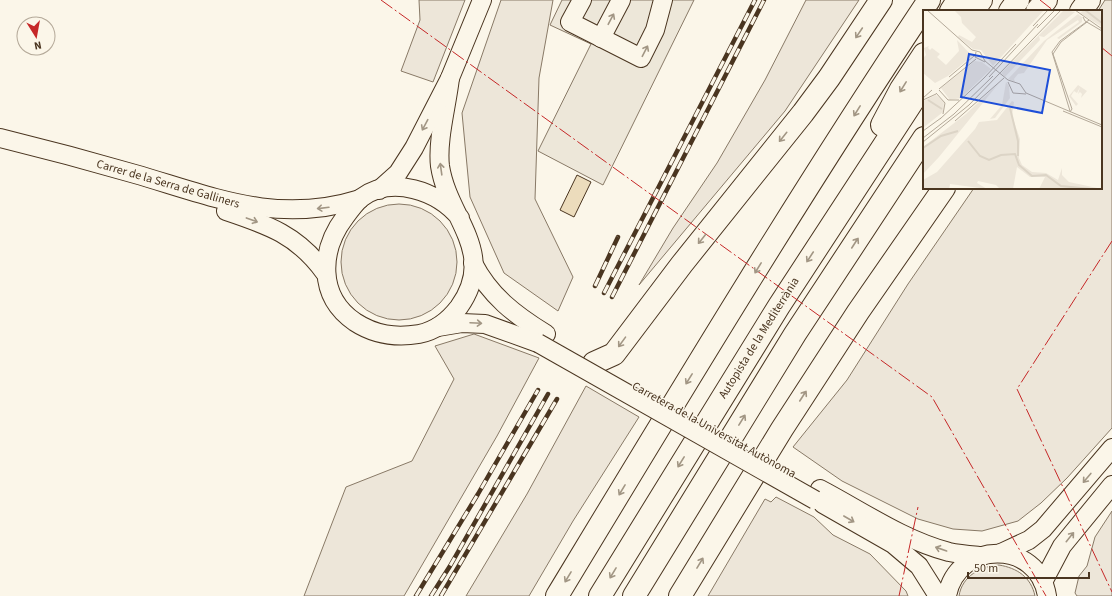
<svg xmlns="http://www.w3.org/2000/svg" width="1112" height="596" font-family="'Source Sans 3',sans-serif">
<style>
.green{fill:#ede6d9;stroke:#887966}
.parking{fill:#ede7d9;stroke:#887966}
.building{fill:#ecdcbc;stroke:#4a3520}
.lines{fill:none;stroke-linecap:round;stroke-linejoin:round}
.minor-casing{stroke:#4a3520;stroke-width:20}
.highway-casing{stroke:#4a3520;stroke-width:24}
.minor{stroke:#fbf6e9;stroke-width:18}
.highway{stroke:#fbf6e9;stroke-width:22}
.rail-casing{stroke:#4a3520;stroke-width:4.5}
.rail{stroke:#fbf6e9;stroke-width:3;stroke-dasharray:9;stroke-linecap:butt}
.minor-bridge-casing{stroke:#4a3520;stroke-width:20;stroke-linecap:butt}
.minor-bridge{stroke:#fbf6e9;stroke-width:18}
.power{stroke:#c62828;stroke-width:1;stroke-dasharray:14 3 2 3;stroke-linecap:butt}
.oneway{stroke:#a29684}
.labels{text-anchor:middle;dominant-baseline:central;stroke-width:3;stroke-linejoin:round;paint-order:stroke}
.street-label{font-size:12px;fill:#4a3520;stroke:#fbf6e9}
.inset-river{fill:none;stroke:#dcd4c6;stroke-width:2}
.inset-road{fill:none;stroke:#b4a999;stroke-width:1}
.view{fill:#1d4ed8;fill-opacity:0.15;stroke:#1d4ed8;stroke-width:2}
.inset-edge{fill:none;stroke:#4a3520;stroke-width:2}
</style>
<rect width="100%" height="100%" fill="#fbf6e9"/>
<g class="green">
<polygon points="419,0 465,0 433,82 401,71 420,20"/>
<polygon points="501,0 553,0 539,78 535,199 573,277 558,311 504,273 470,197 462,113"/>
<polygon points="806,0 859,0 785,111 639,285 673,228 717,163 765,80"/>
<polygon points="1105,0 1112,0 1112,428 1067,478 1041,503 1018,521 982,531 953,529 918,519 842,481 793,447 847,380 908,284 974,188 1101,188 1101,11 1098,11"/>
<circle cx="399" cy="262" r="58"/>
<polygon points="474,334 539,358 497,436 411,584 404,596 304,596 346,487 412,461 454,379 435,346"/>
<polygon points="586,386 639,417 573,521 529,596 466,596 527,494"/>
<polygon points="776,497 814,517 833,535 870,554 906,591 908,596 708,596 765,499 771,502"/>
<polygon points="1112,511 1112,596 1077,596 1075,593 1079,576 1087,566 1095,537"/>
<path d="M999,565C1017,568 1031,577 1035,596H959C962,576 981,566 999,565Z"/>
</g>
<polygon class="parking" points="562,0 694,0 603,185 538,151 591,44 550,25"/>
<polygon class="building" points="577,175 591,182 574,217 560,210"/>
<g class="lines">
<g class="minor-casing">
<g id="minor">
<polyline points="582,0 570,22 641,58 655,30 663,0"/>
<polyline points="601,38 621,0"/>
<path d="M450,78C447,105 437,140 440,166C448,219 498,252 459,307C449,320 435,331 419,334C395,338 375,335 355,322C317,296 320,250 345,217C350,210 355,203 361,198C392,175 438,191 460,218"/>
<path d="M0,138C45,149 90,161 135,174C214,197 277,225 360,199"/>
<polyline points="379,190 398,173 414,148 450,78 482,0"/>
<path d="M226,211C268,225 298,235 325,273"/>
<path d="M473,263C490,296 515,315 546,334"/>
<polyline points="438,327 462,323 485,324 538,343"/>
<path d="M820,489C862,511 903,540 949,552C959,554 970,555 980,556"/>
<polyline points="823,504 893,544 919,566 938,596"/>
<polyline points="1001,553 1029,540 1043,529 1112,448"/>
<polyline points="1043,582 1062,546 1112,485"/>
<path d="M947,596C957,540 1038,539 1047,596"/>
</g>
</g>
<g class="highway-casing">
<g id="highway">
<polyline points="951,11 958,0"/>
<polyline points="973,11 981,0"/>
<polyline points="1010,11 1018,0"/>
<polyline points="1037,11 1046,0"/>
<polyline points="1081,11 1089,0"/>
<polyline points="882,125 901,89 924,54"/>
<polyline points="594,363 614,354 682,264 803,113 829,78 881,0"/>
<path d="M557,596C678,396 799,195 929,0"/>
<polyline points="600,596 779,306 924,84"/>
<polyline points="634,596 795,334 924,138"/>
<polyline points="680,596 782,429 858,312 944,188"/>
</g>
</g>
<use href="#minor" class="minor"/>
<use href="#highway" class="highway"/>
<g class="rail-casing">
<g id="rail">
<polyline points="595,286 618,237"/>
<polyline points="604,293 755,0"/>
<polyline points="612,297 764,0"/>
<polyline points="416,596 478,494 538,390"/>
<polyline points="431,596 450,566 548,394"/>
<polyline points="441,596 557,399"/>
</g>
</g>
<use href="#rail" class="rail"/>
<g class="minor-bridge-casing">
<polyline id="minor-bridge" points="538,343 815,500"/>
</g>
<use href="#minor-bridge" class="minor-bridge"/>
<g class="power">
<polyline points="381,0 932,397 1046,596"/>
<polyline points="1040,0 1054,11"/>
<polyline points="1101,47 1112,56"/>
<polyline points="1112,241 1017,389 1112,592"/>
<polyline points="899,596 918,507"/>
</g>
</g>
<defs><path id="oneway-shaft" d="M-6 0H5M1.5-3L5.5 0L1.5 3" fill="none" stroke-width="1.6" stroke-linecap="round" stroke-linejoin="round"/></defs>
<g class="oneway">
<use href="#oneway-shaft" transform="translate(611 19) rotate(-62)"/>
<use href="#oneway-shaft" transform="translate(859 33) rotate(124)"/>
<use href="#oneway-shaft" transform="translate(645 51) rotate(-63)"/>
<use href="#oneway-shaft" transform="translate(903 87) rotate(122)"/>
<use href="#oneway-shaft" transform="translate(857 111) rotate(122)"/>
<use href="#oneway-shaft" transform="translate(425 125) rotate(118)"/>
<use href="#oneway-shaft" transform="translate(783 137) rotate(129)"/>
<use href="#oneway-shaft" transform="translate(441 169) rotate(-98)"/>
<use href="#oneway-shaft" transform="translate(323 208) rotate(173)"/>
<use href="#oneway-shaft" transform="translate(252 220) rotate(20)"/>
<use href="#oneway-shaft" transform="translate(702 239) rotate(129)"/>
<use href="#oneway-shaft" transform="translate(855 243) rotate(-57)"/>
<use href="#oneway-shaft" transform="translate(810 257) rotate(123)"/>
<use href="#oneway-shaft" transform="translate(758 268) rotate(122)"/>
<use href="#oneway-shaft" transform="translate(476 323) rotate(3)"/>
<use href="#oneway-shaft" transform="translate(622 342) rotate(126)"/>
<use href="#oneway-shaft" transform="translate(689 379) rotate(122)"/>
<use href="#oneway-shaft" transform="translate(803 396) rotate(-57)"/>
<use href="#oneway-shaft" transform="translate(742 420) rotate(-58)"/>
<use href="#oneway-shaft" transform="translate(681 462) rotate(122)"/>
<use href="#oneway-shaft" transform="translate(1087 478) rotate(130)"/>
<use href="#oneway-shaft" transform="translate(622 490) rotate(121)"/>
<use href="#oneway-shaft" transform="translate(849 519) rotate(30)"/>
<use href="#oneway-shaft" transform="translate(1070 537) rotate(-51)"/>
<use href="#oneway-shaft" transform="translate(941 549) rotate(-161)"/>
<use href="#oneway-shaft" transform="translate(700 563) rotate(-59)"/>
<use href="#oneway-shaft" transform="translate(613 573) rotate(121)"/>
<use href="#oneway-shaft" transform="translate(568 577) rotate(121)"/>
</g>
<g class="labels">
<g class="street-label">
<text transform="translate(168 184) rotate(16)">Carrer de la Serra de Galliners</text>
<text transform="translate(759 338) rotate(-58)">Autopista de la Mediterrània</text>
<text transform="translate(714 430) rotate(29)">Carretera de la Universitat Autònoma</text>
</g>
</g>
<g transform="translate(923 10)">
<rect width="179" height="179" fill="#fbf6e9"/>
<path d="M31,0H121L70,56L58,40L50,39L35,27L36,25L49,32L53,27L39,13L38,7ZM141,0L152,2L121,27L116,26L117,30L82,67L78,63ZM161,0H177L179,17L157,3ZM155,4L159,7V12L136,29L134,28L156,12L155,10L124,30L101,63L95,64L91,69L92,72L85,69L121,31ZM34,30L49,46L25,66L12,73L0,63V48L3,45L1,38L6,36L5,38L7,40L9,38L17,44L14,47L23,55L36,41ZM52,51L59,52L68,59L38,88L27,90L18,78ZM83,72L86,76L87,88L72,108L67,109L79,95ZM76,73L16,147L0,164V137L43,104ZM155,75L164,81L158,88L159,84L157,82L155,84L157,77L154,83L151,81L148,86L155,94L153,96L146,86ZM13,85L21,92L20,102L0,118V91ZM89,91L91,92L89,106L97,129L96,148L99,155L109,162L123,163L135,170L139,158V165L146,172L179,179H116L122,167H107L94,157L90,179H77L73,175L55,171L54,173L64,179L27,174L26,179H0V170L14,162L52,119L56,112L74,110Z" fill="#ede6d9"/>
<path class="inset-river" d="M162,0L179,13M5,90L19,99M87,98L95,131V146M45,131L57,146L66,150L78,145L92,144L96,155L109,166L123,165L138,176L168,179M0,138L18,126L35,121"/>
<path class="inset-road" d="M4,0L49,40L57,42L62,51L85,70L97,74L103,83L179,115M152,0L179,19M160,7L162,11L179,21M110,16L125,0M114,18L132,0M53,42L52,47L62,52M26,67L51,46M66,67L115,14M85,72L90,83L103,84M16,79L53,49M16,80L25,90H36M13,83L22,93L20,104M0,88L9,80M0,90L13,84M140,101L179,117M147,101L129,42L137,31L166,10M147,102L149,99L130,44L138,32L164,12M17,109L61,68L93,34M32,111L81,68M0,121L18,108M0,128L31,104L70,66M0,132L46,95L138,0"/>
<path class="view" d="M46,44L127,60L119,103L38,87Z"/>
<rect width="179" height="179" class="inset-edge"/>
</g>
<g transform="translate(36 36) rotate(169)"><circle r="19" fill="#fbf6e9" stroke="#b4a999"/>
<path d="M0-3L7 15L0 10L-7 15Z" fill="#c62828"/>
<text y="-6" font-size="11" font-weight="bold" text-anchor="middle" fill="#4a3520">N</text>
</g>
<path d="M968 572v6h121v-6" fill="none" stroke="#4a3520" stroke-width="2"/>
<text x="974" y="572" font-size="12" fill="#4a3520" stroke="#fbf6e9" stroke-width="3" paint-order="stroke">50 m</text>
</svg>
